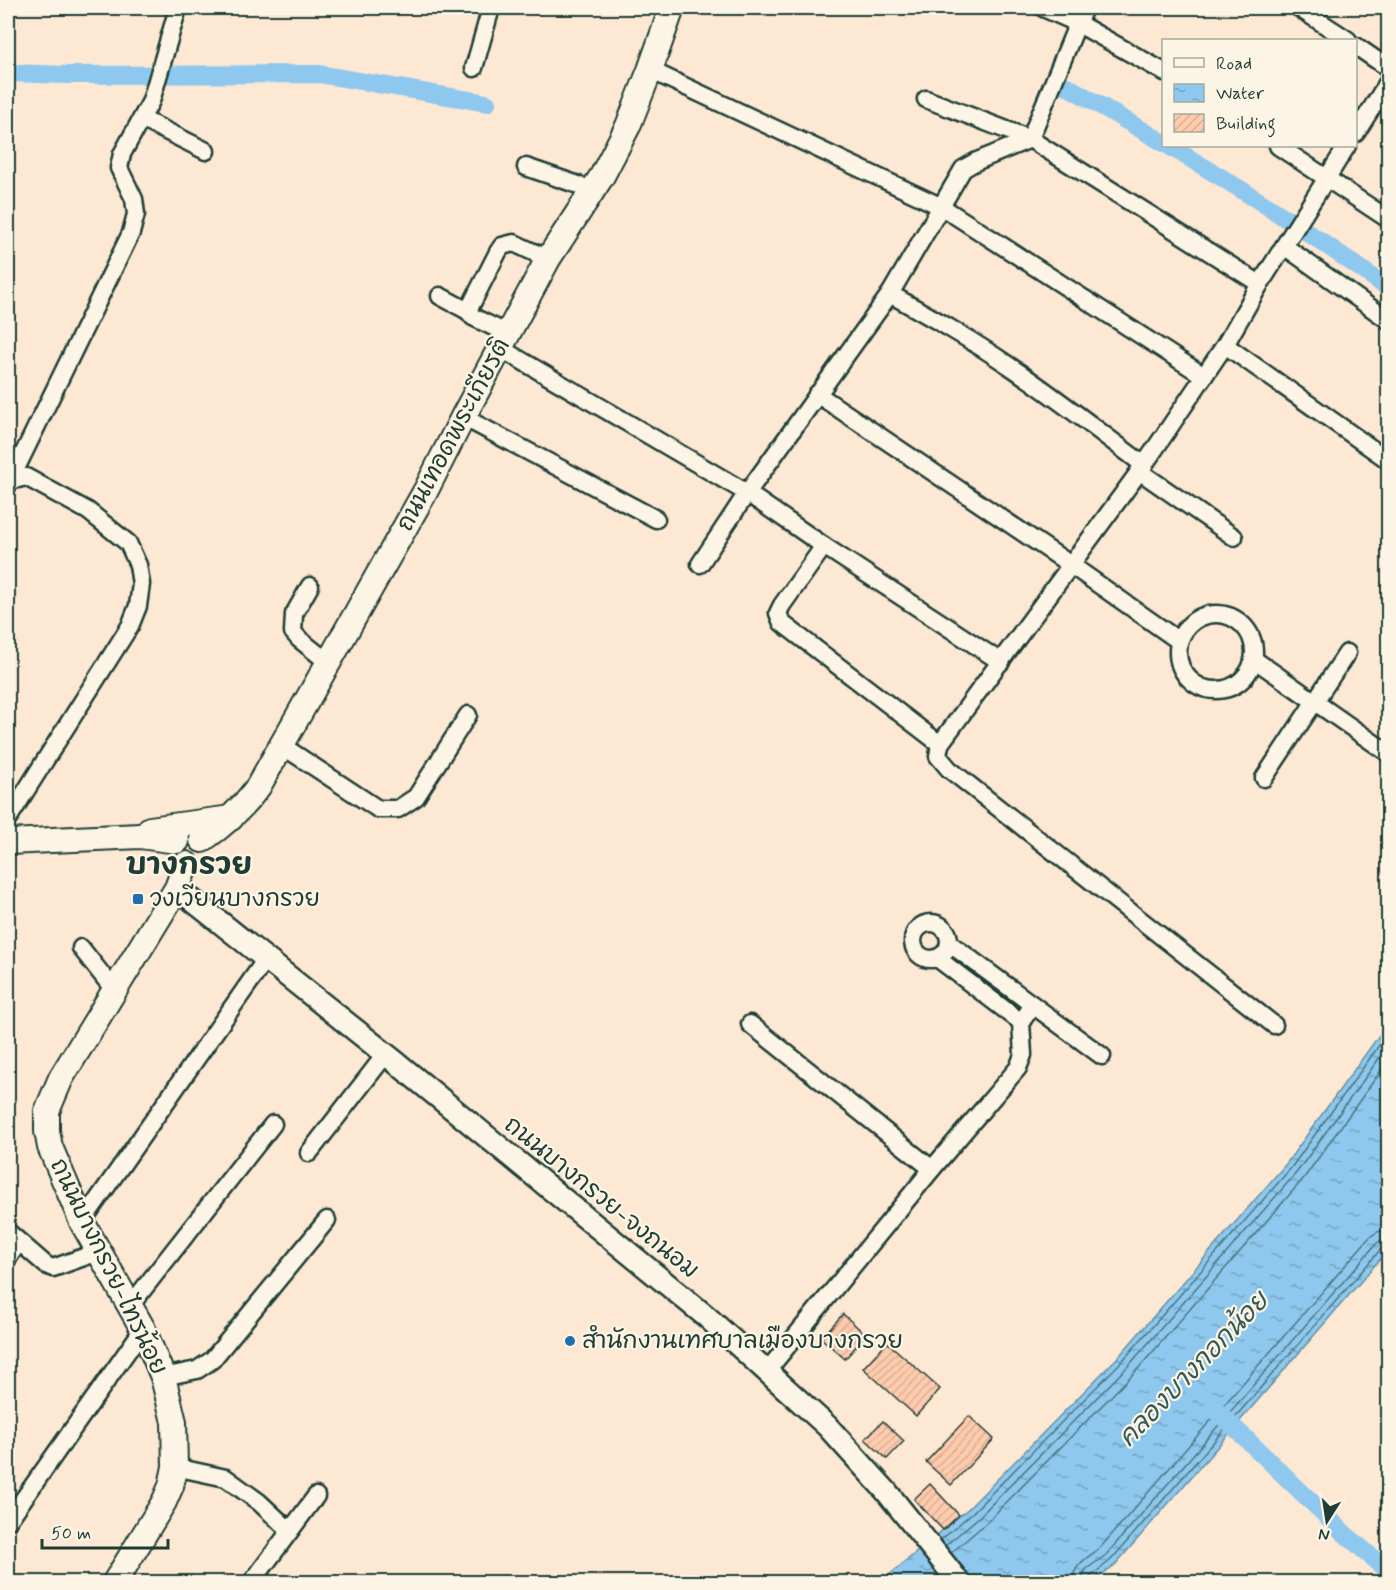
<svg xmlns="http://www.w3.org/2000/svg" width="1396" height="1590" font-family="Mynerve,'Playpen Sans Thai',sans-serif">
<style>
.water{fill:url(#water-ripples);stroke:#6290a4;stroke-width:1.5}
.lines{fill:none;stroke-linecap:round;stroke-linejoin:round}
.shore{stroke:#4b757e;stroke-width:1.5}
.canal{stroke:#8ec8ee;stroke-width:18}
.building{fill:url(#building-hatch);stroke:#1f3d34;stroke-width:1.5}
.minor-casing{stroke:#1f3d34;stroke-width:21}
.tertiary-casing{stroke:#1f3d34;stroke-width:26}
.secondary-casing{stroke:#1f3d34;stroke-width:28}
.minor{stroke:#fcf5e5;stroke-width:16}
.tertiary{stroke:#fcf5e5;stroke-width:21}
.secondary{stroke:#fcf5e5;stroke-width:24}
.poi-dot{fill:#1f6fb2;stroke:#fcf5e5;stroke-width:2}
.labels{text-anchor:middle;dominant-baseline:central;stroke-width:4.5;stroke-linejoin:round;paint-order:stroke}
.street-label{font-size:24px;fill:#1f3d34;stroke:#fcf5e5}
.poi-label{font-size:24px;fill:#1f3d34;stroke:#fcf5e5;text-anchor:start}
.water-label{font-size:26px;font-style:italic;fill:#355959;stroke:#fcf5e5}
.district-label{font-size:30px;font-weight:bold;fill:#1f3d34;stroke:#fcf5e5}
</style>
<defs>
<pattern id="water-ripples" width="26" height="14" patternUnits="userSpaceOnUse" patternTransform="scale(1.5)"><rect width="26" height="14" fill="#8ec8ee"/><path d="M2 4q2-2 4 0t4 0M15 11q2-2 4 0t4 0" fill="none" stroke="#73a4c2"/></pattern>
<pattern id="building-hatch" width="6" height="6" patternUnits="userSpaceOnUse" patternTransform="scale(1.5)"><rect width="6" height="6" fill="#fecbad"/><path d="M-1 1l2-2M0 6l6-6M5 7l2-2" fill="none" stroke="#d9af95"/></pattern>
</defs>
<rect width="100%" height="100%" fill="#fde8d4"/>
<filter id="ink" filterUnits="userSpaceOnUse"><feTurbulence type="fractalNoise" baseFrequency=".0167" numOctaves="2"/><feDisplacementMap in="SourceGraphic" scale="12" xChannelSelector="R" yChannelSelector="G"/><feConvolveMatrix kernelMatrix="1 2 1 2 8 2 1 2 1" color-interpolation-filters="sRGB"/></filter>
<g filter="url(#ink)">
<polygon class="water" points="1388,1023 1388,1250 1115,1565 1091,1582 881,1582 969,1508 1120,1355 1286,1164"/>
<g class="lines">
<g class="shore">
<polyline points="941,1540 973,1512 1124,1359 1291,1168 1388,1033"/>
<polyline points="945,1546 979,1517 1130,1364 1297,1172 1388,1046"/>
<polyline points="951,1553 985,1524 1137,1370 1304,1178 1388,1061"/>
<path d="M1072,1582C1073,1565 1087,1558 1100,1548L1369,1238L1377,1232L1388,1230"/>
<polyline points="1081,1582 1085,1570 1106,1555 1376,1244 1381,1240 1388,1239"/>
<polyline points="1089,1582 1091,1576 1111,1560 1381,1249 1388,1246"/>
</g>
<g class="canal">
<polyline points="8,73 69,75 319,74 487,103"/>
<polyline points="1067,86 1164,143"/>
<path d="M1169,146C1244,190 1317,237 1388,288"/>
<polyline points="1215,1409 1345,1534 1387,1570"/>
</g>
</g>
<g class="building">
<polygon points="843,1314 866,1335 845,1359 821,1338"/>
<polygon points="887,1342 940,1389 916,1416 863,1368"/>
<polygon points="969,1416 994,1439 951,1485 926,1462"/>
<polygon points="883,1421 904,1441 887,1459 865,1439"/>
<polygon points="930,1484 959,1515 943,1530 914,1499"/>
</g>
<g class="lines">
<g class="minor-casing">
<g id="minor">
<polyline points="1043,8 1077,23 1164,72"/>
<polyline points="1299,8 1348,40"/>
<polyline points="1356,46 1388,68"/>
<polyline points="474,68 491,8"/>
<polyline points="650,70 942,207 1204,376"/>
<polyline points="926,99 1030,139 1260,284"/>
<polyline points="142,119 206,151"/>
<polyline points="1356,133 1388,82"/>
<polyline points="1278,146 1388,219"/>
<polyline points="526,167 593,190"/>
<polyline points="1284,246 1388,320"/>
<path d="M890,294C931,317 972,340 1011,367C1057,398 1100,432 1144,465"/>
<polyline points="440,296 468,311"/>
<polyline points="508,334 473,317 468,311 498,252 502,246 514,243 548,259"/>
<polyline points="1225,345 1388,460"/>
<polyline points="500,348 747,493 824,546 1001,662"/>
<polyline points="817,394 1071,565 1179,641"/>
<polyline points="463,417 656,519"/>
<polyline points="1139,471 1234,537"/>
<polyline points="8,480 10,481 131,233 136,214 134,199 119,168 122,154 151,101 178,8"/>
<polyline points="8,485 10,481 26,477 88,511 128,543 138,565 141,584 138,606 130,626 8,819"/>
<polyline points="824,546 782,605 778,613 782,623 940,744 1144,465 1225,345 1260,284 1347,146"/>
<polyline points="700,564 747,493 890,294 963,169 975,162 1030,139 1084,8"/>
<polyline points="310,586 294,614 293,632 299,639 329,663"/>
<circle cx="1216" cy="652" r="38"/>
<polyline points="1255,660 1388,753"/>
<polyline points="940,744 938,756 949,769 1274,1025"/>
<polyline points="281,745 378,809 398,809 416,797 468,715"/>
<polyline points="1264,778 1347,653"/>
<circle cx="931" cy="941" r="18"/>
<polyline points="949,943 1102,1056"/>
<polyline points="81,948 114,990"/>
<polyline points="937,958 1021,1022"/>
<polyline points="750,1024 932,1169"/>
<polyline points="309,1153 385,1055"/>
<polyline points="82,1222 266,959"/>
<polyline points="8,1232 46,1265 53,1268 98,1252"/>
<polyline points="8,1258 19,1242"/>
<polyline points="130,1306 273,1124"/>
<polyline points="767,1371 932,1169 1018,1068 1023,1055 1021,1022 1033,1005"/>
<polyline points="163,1377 197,1370 212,1360 327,1220"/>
<polyline points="175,1467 226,1478 259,1502 290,1531"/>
<polyline points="8,1521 143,1329"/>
<polyline points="252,1582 316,1496"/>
</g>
</g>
<g class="tertiary-casing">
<polyline id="tertiary" points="177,888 398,1064 707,1317 827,1426 886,1491 959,1582"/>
</g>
<g class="secondary-casing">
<g id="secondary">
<polyline points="150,829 231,818"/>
<path d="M202,840C224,825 242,809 258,787L425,492L463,417L548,259L602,176L628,126L650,70L672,8"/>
<polyline points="8,842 140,836 177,841"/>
<polyline points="115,1582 164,1502 171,1486 175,1467 174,1422 163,1377 143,1329 82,1222 50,1147 47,1131 47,1111 61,1078 177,888 186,864"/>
</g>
</g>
<use href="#minor" class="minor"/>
<use href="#tertiary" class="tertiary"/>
<use href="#secondary" class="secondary"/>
</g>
</g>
<g class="poi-dot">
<rect x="132" y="893" width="12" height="12" rx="3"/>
<circle cx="570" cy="1341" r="6"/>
</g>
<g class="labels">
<g class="street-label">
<text transform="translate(454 435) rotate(-62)">ถนนเทอดพระเกียรติ</text>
<text transform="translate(601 1198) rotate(39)">ถนนบางกรวย-จงถนอม</text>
<text transform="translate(108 1267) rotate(64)">ถนนบางกรวย-ไทรน้อย</text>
</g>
<g class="poi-label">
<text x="150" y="899">วงเวียนบางกรวย</text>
<text x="582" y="1341">สำนักงานเทศบาลเมืองบางกรวย</text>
</g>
<g class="water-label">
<text transform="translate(1194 1370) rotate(-46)">คลองบางกอกน้อย</text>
</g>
<g class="district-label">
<text x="189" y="865">บางกรวย</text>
</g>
</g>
<rect width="1396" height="1590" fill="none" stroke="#fcf5e5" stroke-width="30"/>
<rect x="15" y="15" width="1366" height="1560" fill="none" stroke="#1f3d34" stroke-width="2" filter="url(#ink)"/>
<rect x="1162" y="39" width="195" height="108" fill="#fcf5e5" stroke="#a4ab9e" stroke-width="1.5"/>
<rect x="1174" y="58" width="30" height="9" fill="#fcf5e5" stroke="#a4ab9e" stroke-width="1.5"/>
<text x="1216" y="69" font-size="18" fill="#1f3d34">Road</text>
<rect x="1174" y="84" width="30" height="18" fill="url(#water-ripples)" stroke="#a4ab9e" stroke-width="1.5"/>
<text x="1216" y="99" font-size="18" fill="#1f3d34">Water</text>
<rect x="1174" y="114" width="30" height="18" fill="url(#building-hatch)" stroke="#a4ab9e" stroke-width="1.5"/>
<text x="1216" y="129" font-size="18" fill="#1f3d34">Building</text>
<g transform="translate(1327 1521) rotate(192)" stroke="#fcf5e5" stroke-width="4.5" paint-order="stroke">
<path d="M0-4.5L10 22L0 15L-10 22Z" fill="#1f3d34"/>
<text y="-9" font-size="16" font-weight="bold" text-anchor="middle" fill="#1f3d34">N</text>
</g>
<path d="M42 1539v9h126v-9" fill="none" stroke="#1f3d34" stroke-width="3"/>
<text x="51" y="1539" font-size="18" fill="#1f3d34" stroke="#fcf5e5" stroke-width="4.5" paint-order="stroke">50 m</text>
</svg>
